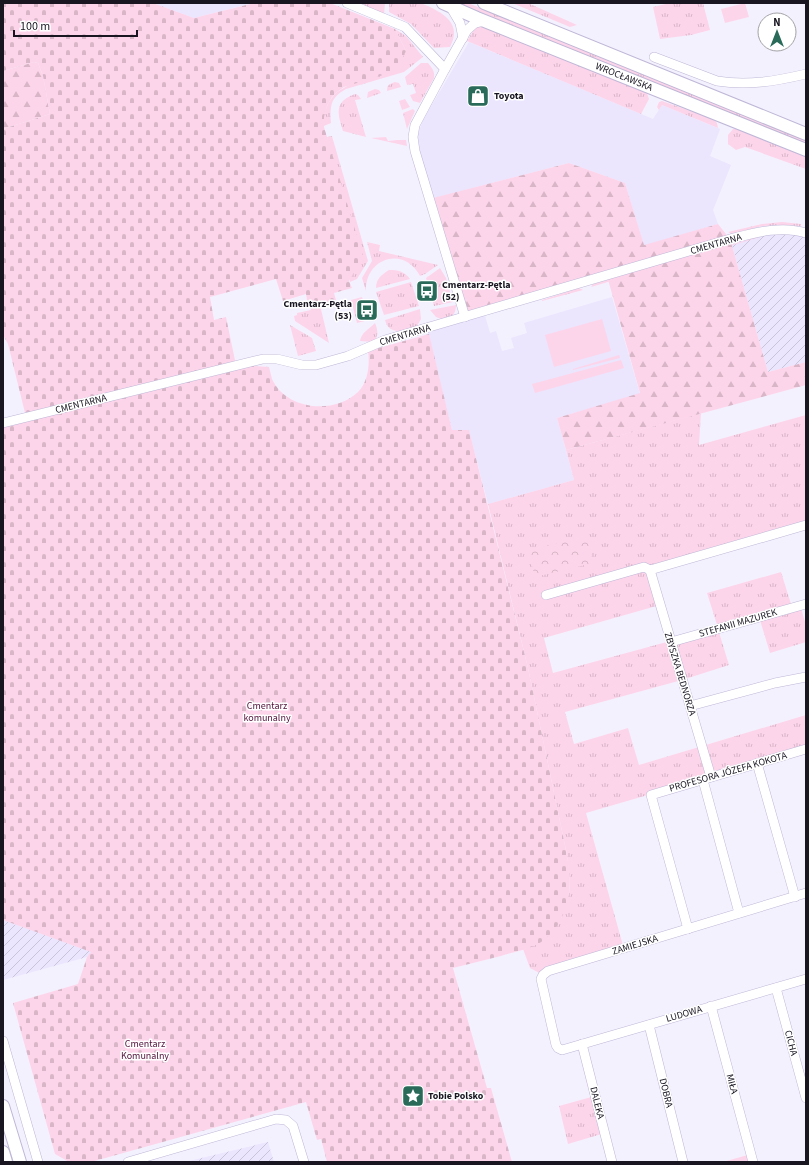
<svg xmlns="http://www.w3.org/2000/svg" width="809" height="1165" font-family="'Source Sans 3',sans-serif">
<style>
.built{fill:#ebe5fe}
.industrial{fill:url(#industrial-furrows)}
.grass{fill:url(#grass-tufts)}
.forest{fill:url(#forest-firs)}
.cemetery{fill:url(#cemetery-stones)}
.park{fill:url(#park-crowns)}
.pitch{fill:#fdd5ea}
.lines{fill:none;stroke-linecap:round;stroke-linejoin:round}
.minor-casing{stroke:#bfb7d7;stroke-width:10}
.major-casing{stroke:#bfb7d7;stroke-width:14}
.minor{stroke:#fff;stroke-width:9}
.major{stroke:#fff;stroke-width:12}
.labels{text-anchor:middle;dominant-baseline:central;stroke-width:3;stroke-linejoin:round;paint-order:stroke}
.street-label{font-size:10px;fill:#191621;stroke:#fff}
.poi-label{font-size:10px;font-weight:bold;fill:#191621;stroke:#fff;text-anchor:start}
.park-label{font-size:10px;fill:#51113a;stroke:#fff}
</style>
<defs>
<pattern id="industrial-furrows" width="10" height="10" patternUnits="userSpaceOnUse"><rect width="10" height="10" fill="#ebe5fe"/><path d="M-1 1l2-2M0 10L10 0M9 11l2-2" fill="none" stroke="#c9c4d9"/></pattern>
<pattern id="grass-tufts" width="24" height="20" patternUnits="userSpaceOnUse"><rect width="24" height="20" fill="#fdd5ea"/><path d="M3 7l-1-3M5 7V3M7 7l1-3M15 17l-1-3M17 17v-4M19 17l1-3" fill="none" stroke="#d8b6c8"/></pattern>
<pattern id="forest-firs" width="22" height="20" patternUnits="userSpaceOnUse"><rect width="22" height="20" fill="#fdd5ea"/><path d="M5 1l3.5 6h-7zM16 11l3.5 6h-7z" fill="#d8b6c8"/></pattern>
<pattern id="cemetery-stones" width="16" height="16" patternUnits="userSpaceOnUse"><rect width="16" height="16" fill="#fdd5ea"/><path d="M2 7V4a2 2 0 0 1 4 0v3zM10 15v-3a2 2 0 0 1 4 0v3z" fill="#d8b6c8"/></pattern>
<pattern id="park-crowns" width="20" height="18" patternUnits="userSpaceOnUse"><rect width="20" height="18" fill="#fdd5ea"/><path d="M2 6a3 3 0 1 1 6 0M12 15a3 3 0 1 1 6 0" fill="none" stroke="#d8b6c8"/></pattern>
</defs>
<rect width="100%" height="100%" fill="#f4f1fe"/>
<g class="built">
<polygon points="153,3 253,3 194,18"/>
<polygon points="469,42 653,119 662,105 720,129 710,156 731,165 713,210 718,224 644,246 625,183 569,163 434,198 420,156 418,134 423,120"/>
<polygon points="612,297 640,394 557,418 574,480 488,504 469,431 452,430 427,328 484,312 490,333 496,331 502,351 514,348 511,338 527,333 524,323"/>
</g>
<g class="industrial">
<polygon points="760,232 806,233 806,362 768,372 730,239"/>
<polygon points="3,920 92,952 87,957 3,980"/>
<polygon points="268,1142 274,1162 185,1162"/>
</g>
<g class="grass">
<polygon points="363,3 385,3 384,15 367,8"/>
<path d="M389,3C399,3 410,2 420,3C424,4 428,6 432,8C448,16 461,27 450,47L434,48L411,24L389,12Z"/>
<polygon points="458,3 468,3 806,140 806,145"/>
<polygon points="512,3 528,3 577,25 570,27"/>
<polygon points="670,3 703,3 710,30 691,35 660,39 653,7"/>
<polygon points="483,26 647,93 649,99 641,114 467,41 475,28"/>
<path d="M395,29L406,36L423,57L404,72L346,89C330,98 330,106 331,123L324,126C322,113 328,101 337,92L406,51Z"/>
<path d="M421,63H428C432,68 435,71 434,78L420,103L413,101L410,95L416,93L413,84L407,85L405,77Z"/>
<path d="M395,82L399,83L401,87L387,91C387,85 389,84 395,82Z"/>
<polygon points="375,89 379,90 381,93 367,98 368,92"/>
<path d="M355,94L358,95L361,99L355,100L366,137L343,131C338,114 333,102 355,94Z"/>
<polygon points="405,99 410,107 402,110 399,101"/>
<polygon points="662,101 713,119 717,123 718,128 662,105 659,110 657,107 659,102"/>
<polygon points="413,109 415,111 407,129 403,113"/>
<polygon points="733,129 736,129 806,157 806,169 745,147 736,150 728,144 728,135"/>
<polygon points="332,136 368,261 357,279 350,282 327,137"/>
<polygon points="386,137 388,141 397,140 406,140 407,146 371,138"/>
<polygon points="782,222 801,224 801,226 782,225 763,226 731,234 728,232 762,224"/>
<polygon points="758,237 757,238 591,287 593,284"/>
<path d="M367,242L380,245L379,251L438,265L425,274L420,276C404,245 365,258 366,291L362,278L372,261Z"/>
<polygon points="440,268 446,278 453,302 434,306 426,278"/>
<path d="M389,270C398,270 404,271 410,279L376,288C376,279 381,275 389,270Z"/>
<polygon points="411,282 419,306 384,315 376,292"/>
<polygon points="579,288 583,290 542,301 542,300"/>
<polygon points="362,297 369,320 357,323 351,300"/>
<polygon points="309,301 320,305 329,343 295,321 294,316 297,315 297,313 311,310"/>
<path d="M456,305C456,314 452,317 444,320L436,317L430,310Z"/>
<path d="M420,309L421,319L417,326C406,330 389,337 385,320Z"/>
<path d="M375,323C378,330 379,337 373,342L360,341C361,333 369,329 375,323Z"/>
<polygon points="290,325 312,338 316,351 298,356"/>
<polygon points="701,413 699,445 806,415 806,525 650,570 660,605 544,638 553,673 718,628 707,593 781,572 792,607 800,605 806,625 806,642 770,653 759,617 718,629 729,665 682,680 565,712 574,744 628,728 639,765 806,715 806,749 586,813 624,949 543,975 530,968 523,949 537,944 562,917 569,893 570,883 567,855 528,668 488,504 574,480 566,450"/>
<polygon points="595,1096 605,1133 568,1144 559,1106"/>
<polygon points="751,1154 753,1162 723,1162"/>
</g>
<g class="forest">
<polygon points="34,62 38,63 43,76 50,114 3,129 3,71"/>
<polygon points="569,163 625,183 644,245 718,224 730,239 768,372 806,362 806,385 566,450 557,418 640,393 607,276 465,317 429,199"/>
</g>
<path class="cemetery" d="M3,3H153L194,18L254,3H330L395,29L406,51L396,71L344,87L337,92L332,97L327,106L324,117V127L363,256L349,281L352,288L334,293L336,300L319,305L307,300L306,294L283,301L276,279L210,297L214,320L226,317L236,365L269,367C270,371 271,375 272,379C286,410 334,415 358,392C368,382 370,365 368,351L429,334L452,430H469L528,668L567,855C569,867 571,879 569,892C567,912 556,935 536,945C525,950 513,952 501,956C485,960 469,964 453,968L487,1088H491L512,1162H327L321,1139L317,1140L306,1102L91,1162H69L55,1154L13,1003L78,984L87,957L91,952L3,920V423L26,417L8,344L3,335V129L50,114L43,76L38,63L34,62L3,71Z"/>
<polygon class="park" points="587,536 593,563 535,577 528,550"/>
<g class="pitch">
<polygon points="745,3 749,17 725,23 721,9"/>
<polygon points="602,319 611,351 554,367 545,335"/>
<polygon points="619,355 620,358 573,370 573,369"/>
<polygon points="621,360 624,368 535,393 532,384"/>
</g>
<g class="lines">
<g class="minor-casing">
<g id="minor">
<polyline points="347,3 405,27 445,69"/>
<polyline points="450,6 460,23 463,38"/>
<path d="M654,57L717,81C748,86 776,81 806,74"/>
<polyline points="465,317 415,151 413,137 415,125 445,69 467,30 475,23 484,21"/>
<path d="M3,423L263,359H277L302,365H316L348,356L385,340L730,239C754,233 781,225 806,233"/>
<polyline points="650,570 711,777"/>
<polyline points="650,570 806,525"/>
<polyline points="546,595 644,567 650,570"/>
<polyline points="671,642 806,604"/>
<polyline points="690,706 775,683 806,677"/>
<polyline points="757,763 795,897"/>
<polyline points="703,780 739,913"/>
<polyline points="806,893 548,971 543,975 541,979 556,1045 558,1048 562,1050 806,979"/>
<polyline points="688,929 651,795 806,749"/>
<polyline points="776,988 806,1098"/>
<polyline points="711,1006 753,1162"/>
<polyline points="649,1025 683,1162"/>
<polyline points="3,1041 38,1162"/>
<polyline points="582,1044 612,1162"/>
<polyline points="128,1162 276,1119 286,1120 293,1126 304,1162"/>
</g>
</g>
<g class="major-casing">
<g id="major">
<polyline points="443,3 477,18 806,150"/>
<polyline points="484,3 806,134"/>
<polyline points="3,1106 20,1162"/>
<polyline points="3,1152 6,1162"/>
</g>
</g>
<use href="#minor" class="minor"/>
<use href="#major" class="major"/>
</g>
<defs>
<g id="shop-square" transform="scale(1.15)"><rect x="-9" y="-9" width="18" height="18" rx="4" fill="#296a59" stroke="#fff"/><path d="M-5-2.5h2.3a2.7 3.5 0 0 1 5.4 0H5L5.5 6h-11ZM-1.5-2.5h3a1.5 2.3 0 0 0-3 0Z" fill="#fff"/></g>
<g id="bus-square" transform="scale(1.15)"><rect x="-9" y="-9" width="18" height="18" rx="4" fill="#296a59" stroke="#fff"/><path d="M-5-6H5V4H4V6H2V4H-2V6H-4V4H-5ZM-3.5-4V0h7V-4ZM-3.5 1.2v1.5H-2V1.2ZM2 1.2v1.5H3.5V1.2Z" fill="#fff"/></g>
<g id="sight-square" transform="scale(1.15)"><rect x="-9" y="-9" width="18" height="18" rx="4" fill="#296a59" stroke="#fff"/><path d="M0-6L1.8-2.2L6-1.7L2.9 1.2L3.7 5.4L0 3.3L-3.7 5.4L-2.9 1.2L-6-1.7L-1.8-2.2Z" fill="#fff"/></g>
</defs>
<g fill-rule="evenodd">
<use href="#shop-square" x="478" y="96"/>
<use href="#bus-square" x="427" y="291"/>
<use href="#bus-square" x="367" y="310"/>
<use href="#sight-square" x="413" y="1096"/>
</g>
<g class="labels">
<g class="street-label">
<text transform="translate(624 77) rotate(22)">WROCŁAWSKA</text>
<text transform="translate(716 244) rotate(-16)">CMENTARNA</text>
<text transform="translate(405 335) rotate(-17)">CMENTARNA</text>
<text transform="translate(81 404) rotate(-14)">CMENTARNA</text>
<text transform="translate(738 623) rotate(-16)">STEFANII MAZUREK</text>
<text transform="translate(680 674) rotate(73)">ZBYSZKA BEDNORZA</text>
<text transform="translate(728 772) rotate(-16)">PROFESORA JÓZEFA KOKOTA</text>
<text transform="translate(635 945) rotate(-17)">ZAMIEJSKA</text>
<text transform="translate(684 1014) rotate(-16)">LUDOWA</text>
<text transform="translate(791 1043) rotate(75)">CICHA</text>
<text transform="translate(732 1084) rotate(75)">MIŁA</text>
<text transform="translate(666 1093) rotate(76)">DOBRA</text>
<text transform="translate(597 1103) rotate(76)">DALEKA</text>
</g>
<g class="poi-label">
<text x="494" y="96">Toyota</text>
<text x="442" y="285">Cmentarz-Pętla<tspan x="442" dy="12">(52)</tspan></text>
<text x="352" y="304" text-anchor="end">Cmentarz-Pętla<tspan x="352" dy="12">(53)</tspan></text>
<text x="428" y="1096">Tobie Polsko</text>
</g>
<g class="park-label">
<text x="267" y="706">Cmentarz<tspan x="267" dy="12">komunalny</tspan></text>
<text x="145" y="1044">Cmentarz<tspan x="145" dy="12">Komunalny</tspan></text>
</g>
</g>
<rect width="809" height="1165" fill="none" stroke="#191621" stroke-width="8"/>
<g transform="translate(777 32)"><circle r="19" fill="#ffffff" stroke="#a3a2a6"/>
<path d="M0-3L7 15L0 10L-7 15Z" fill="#296a59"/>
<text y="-6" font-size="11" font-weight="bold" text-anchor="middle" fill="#191621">N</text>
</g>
<path d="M14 30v6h123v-6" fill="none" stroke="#191621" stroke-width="2"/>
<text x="20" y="30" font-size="12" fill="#191621" stroke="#ffffff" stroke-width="3" paint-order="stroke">100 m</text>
</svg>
